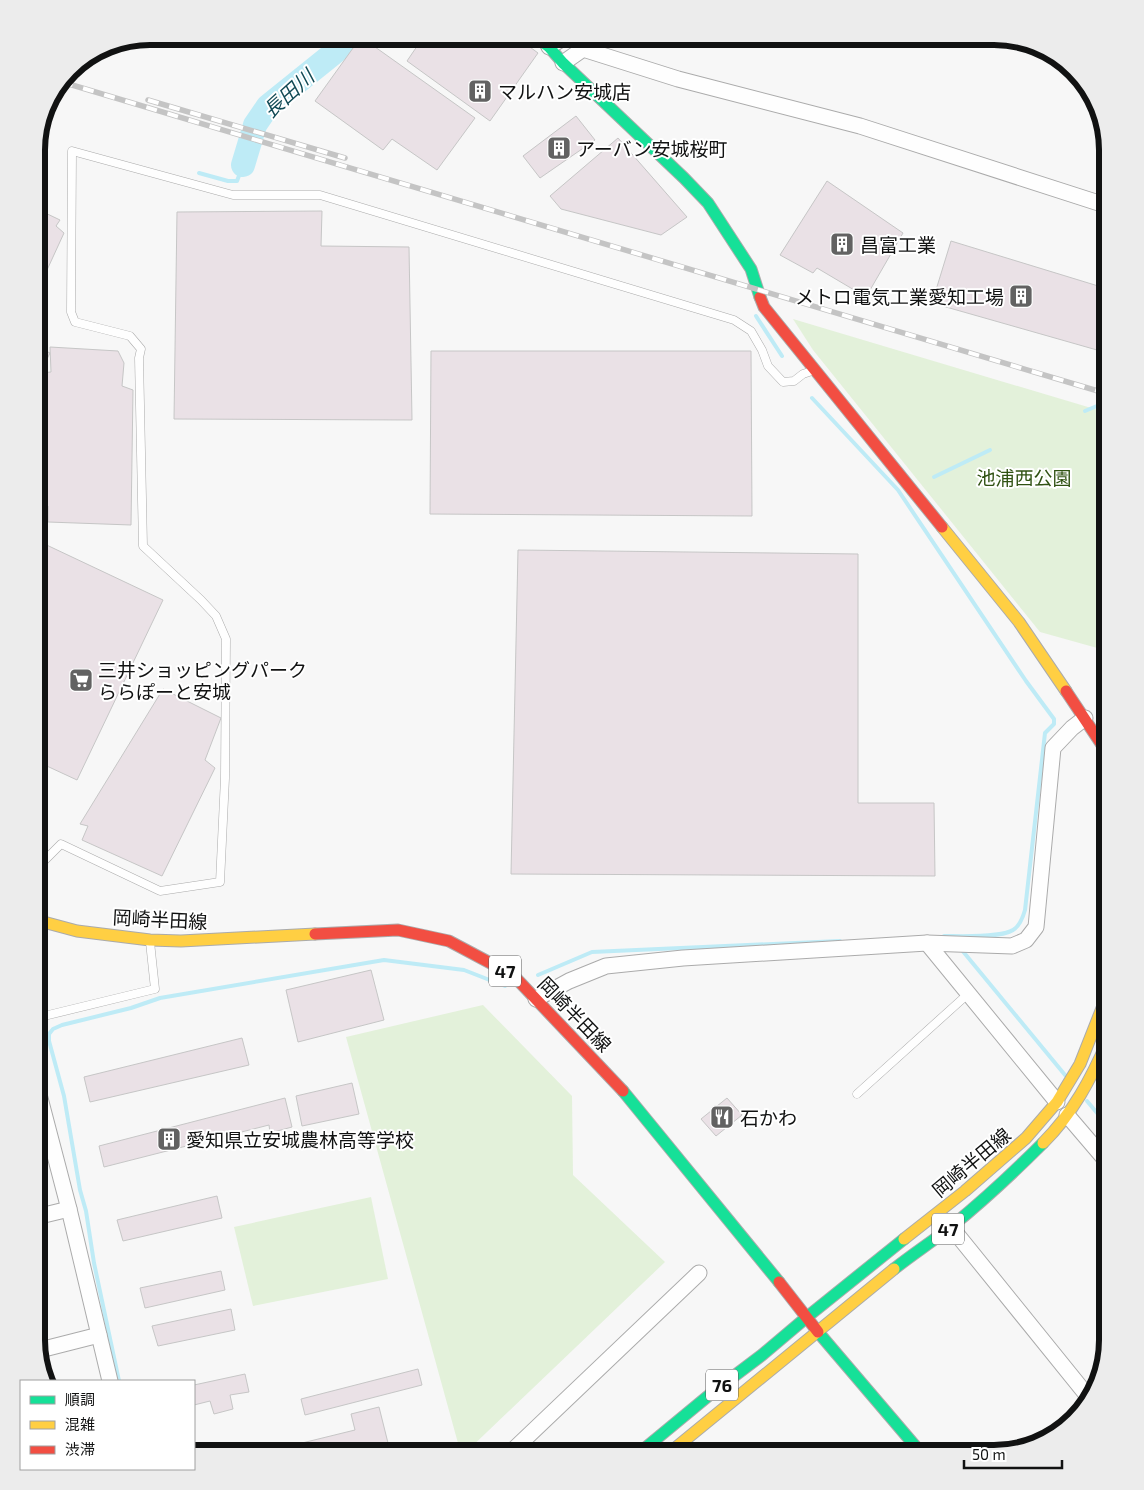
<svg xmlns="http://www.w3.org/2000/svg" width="1144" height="1490" font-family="'Exo 2','Noto Sans JP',sans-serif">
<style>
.green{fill:#e3f1da}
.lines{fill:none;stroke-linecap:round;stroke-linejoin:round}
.stream{stroke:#beebf6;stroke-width:4}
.river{stroke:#beebf6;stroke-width:24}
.building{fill:#eae1e6;stroke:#c6c6c6}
.lane-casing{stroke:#ababab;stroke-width:9}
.street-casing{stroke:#ababab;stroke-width:17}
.fast-casing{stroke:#ababab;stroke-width:13}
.slow-casing{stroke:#ababab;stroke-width:13}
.jam-casing{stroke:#ababab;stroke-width:13}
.lane{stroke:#fefefe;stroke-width:8}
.street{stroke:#fefefe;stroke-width:15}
.fast{stroke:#16e098;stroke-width:11}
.slow{stroke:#ffcf43;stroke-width:11}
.jam{stroke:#f24e42;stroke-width:11}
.rail-casing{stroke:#c4c4c4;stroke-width:5.5}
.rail{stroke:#fff;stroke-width:4;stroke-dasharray:11;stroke-linecap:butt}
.labels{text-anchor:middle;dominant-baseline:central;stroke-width:4;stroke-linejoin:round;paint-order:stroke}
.shield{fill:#fff;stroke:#585959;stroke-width:1}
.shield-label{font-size:18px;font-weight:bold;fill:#111212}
.poi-label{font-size:19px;fill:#111212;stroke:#fff;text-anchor:start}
.park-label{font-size:19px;fill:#305213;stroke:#fff}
.street-label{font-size:19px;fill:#111212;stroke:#fff}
.water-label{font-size:20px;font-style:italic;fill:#114a55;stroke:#fff}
.rim{fill:none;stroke:#111212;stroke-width:6}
</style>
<rect width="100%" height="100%" fill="#f7f7f7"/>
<g class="green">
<polygon points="793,319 1108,413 1108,651 1040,632 813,350"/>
<polygon points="483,1005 572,1096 573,1175 665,1262 464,1454 461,1454 346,1037"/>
<polygon points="371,1197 388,1279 253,1306 234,1227"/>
</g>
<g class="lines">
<g class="stream">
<polyline points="199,173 228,181 237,181 243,165"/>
<polyline points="756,316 782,356"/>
<path d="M812,398L898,490L1026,681L1054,719V724L1045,733L1025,910C1023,917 1020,926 1013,930C1001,938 960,936 944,936"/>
<polyline points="1085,411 1104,403 1107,398"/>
<polyline points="934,477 990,450"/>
<polyline points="961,949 1065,1075"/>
<polyline points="538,975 592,952 840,941"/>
<polyline points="1087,1101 1108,1126"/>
<polyline points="119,1381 94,1263 86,1211 80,1190 64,1096 49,1041 49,1034 53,1029 62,1025 131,1008 160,998 384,960 464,970 505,986"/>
</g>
<polyline class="river" points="243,165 255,125 268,106 355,36"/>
</g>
<g class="building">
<polygon points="424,36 515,36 538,53 490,121 407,61"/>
<polygon points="361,37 475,118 437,170 392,139 383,150 315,101"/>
<polygon points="576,116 595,140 540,178 523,156"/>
<polygon points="618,138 687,217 661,235 561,209 550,196"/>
<polygon points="827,181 903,233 866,297 817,268 813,273 780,255"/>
<polygon points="37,209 60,220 56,226 64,233 36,294"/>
<polygon points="322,211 321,246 409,247 412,420 174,419 177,212"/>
<polygon points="951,241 1108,289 1108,337 1104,352 932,303"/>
<polygon points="36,346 50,353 36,381"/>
<polygon points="50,347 118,351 124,363 122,386 133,390 131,525 48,522 48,506 37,506 37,394 40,373 51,372"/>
<polygon points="431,351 751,351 752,516 430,514"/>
<polygon points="36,540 163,600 77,780 36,761"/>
<polygon points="518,550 858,554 858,803 934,803 935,876 511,874"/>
<polygon points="163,689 221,718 205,760 215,768 162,876 82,840 88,826 80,824"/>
<polygon points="371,970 384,1020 298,1042 286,990"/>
<polygon points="242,1038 249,1065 90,1102 84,1077"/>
<polygon points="352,1083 359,1114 302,1126 296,1096"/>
<polygon points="285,1098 292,1127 270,1133 269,1125 104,1167 99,1146"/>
<polygon points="727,1098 742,1115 716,1136 701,1119"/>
<polygon points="217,1196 222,1218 123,1241 117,1220"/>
<polygon points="221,1271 225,1290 145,1308 140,1288"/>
<polygon points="231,1309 235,1330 158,1346 152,1326"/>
<polygon points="418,1369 422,1385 305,1415 301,1399"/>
<polygon points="245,1374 249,1392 230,1395 233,1409 214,1414 210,1401 194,1405 194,1385"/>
<polygon points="379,1407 389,1447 363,1454 305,1454 302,1443 355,1430 351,1414"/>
</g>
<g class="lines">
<g class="lane-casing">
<g id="lane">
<polyline points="36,869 61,844 160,891 220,882 225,778 226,639 216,616 201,600 143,546 139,358 141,349 130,336 75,322 71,312 72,151 233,195 320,195 734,320 751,331 762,350 768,366 783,382 794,381 803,374 812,371"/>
<polyline points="36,1018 155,989 150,942"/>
<polyline points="857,1094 969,993"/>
</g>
</g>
<g class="street-casing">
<g id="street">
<polyline points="549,47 566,36"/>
<polyline points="563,63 583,49 678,79 860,126 1108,206"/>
<polyline points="927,943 1057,1102"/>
<polyline points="536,999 569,981 606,966 683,958 927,943 1012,946 1026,940 1036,927 1053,748 1072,728 1085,718"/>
<polyline points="36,1083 69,1209 110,1381"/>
<polyline points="1067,1115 1108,1163"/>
<polyline points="36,1217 69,1209"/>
<polyline points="951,1227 1090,1399"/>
<polyline points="40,1350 99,1335"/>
<polyline points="509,1454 699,1273"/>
</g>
</g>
<g class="fast-casing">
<g id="fast">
<polyline points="535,36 549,47 563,63 684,178 708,203 751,269 760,297"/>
<polyline points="623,1091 779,1282"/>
<path d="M894,1269C913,1254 933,1241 952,1226C984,1200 1014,1172 1043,1143"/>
<polyline points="818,1332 922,1454"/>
<polyline points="638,1454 713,1392 762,1355 807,1317 904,1239"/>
</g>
</g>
<g class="slow-casing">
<g id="slow">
<polyline points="984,36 1040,48"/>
<polyline points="942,527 1019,622 1066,691"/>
<polyline points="36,920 77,931 150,940 181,941 315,934"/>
<path d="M1043,1143C1073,1113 1091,1079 1108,1040"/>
<polyline points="904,1239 965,1191 1026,1138 1057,1102 1080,1064 1108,993"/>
<polyline points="668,1454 894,1269"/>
</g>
</g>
<g class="jam-casing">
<g id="jam">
<polyline points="760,297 764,307 942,527"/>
<polyline points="1066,691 1108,754"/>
<polyline points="315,934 398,930 449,941 513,975 623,1091"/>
<polyline points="779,1282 818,1332"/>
</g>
</g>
<use href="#lane" class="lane"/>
<use href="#street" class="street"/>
<use href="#fast" class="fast"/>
<use href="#slow" class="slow"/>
<use href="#jam" class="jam"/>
<g class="rail-casing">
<g id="rail">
<polyline points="62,82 1108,394"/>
<polyline points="148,100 345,158"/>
</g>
</g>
<use href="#rail" class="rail"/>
</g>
<defs>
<g id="building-square" transform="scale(1.25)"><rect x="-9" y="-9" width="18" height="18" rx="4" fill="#626262" stroke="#fff"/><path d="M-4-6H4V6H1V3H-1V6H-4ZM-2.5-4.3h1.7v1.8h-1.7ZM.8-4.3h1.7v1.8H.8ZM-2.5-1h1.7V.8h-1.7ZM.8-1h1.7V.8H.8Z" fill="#fff"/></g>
<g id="supermarket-square" transform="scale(1.25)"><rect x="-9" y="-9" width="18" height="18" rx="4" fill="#626262" stroke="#fff"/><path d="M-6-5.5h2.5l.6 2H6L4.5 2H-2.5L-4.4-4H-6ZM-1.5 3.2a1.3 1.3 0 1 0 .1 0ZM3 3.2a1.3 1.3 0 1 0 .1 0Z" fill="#fff"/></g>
<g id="restaurant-square" transform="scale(1.25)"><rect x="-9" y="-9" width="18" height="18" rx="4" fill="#626262" stroke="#fff"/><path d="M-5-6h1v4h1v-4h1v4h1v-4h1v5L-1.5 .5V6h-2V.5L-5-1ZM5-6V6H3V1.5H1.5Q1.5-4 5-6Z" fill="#fff"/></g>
</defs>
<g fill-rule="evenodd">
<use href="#building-square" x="480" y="91"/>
<use href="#building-square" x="559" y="148"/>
<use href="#building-square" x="842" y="244"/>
<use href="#building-square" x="1021" y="296"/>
<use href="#supermarket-square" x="81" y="680"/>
<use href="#restaurant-square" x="722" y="1117"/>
<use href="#building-square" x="169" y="1139"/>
</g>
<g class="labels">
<g class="shield">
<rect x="489" y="955.5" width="32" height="31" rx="4"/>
<rect x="932" y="1213.5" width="32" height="31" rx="4"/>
<rect x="706" y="1369.5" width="32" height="31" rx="4"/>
</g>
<g class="shield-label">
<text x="505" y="971">47</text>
<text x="948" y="1229">47</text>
<text x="722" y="1385">76</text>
</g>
<g class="poi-label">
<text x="498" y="91">マルハン安城店</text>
<text x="576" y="148">アーバン安城桜町</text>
<text x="860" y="244">昌富工業</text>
<text x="1004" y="296" text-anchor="end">メトロ電気工業愛知工場</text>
<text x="98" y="669">三井ショッピングパーク<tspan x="98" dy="22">ららぽーと安城</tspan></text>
<text x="740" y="1117">石かわ</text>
<text x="186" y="1139">愛知県立安城農林高等学校</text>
</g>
<g class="park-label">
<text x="1024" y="477">池浦西公園</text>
</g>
<g class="street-label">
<text transform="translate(160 919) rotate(3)">岡崎半田線</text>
<text transform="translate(575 1014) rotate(46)">岡崎半田線</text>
<text transform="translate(971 1162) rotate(-40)">岡崎半田線</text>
</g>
<g class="water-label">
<text transform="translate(288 93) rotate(-42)">長田川</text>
</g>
</g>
<path d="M0 0H1144V1490H0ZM150 45H994A105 105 0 0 1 1099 150V1340A105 105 0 0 1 994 1445H150A105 105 0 0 1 45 1340V150A105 105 0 0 1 150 45Z" fill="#ececec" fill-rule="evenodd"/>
<path class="rim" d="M150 45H994A105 105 0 0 1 1099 150V1340A105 105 0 0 1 994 1445H150A105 105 0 0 1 45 1340V150A105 105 0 0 1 150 45Z"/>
<rect x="20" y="1380" width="175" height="90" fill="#ffffff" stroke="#a0a0a0"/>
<rect x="30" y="1396" width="25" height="8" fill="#16e098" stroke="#a0a0a0"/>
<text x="65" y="1405" font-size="15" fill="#111212">順調</text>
<rect x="30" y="1421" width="25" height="8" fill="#ffcf43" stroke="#a0a0a0"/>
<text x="65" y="1430" font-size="15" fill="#111212">混雑</text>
<rect x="30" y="1446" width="25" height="8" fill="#f24e42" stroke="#a0a0a0"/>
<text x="65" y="1455" font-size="15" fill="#111212">渋滞</text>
<path d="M964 1460v8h98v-8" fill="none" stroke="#111212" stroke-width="2.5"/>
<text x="972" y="1460" font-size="15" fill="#111212" stroke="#ffffff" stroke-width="4" paint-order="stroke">50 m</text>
</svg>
